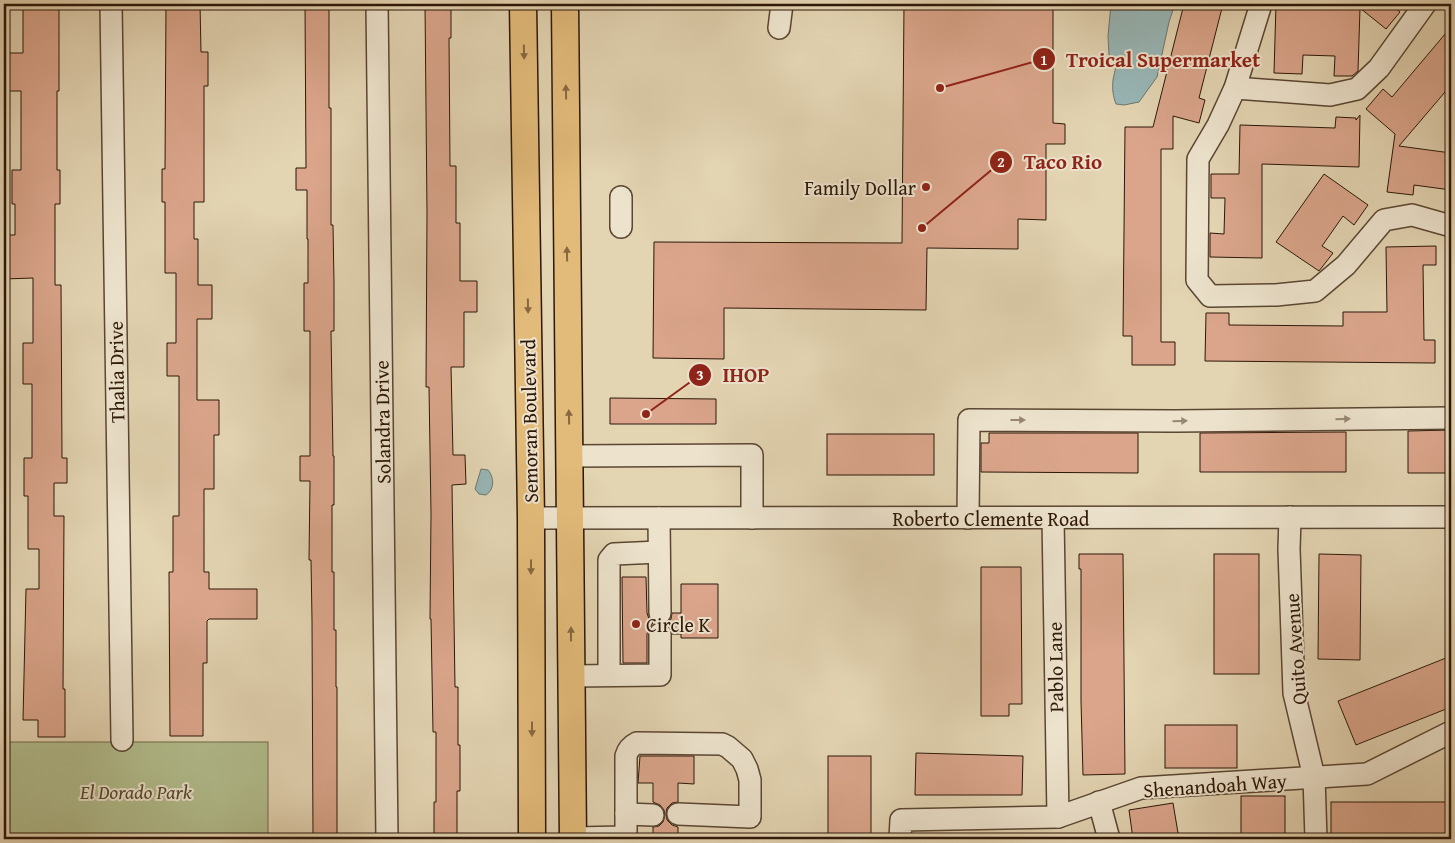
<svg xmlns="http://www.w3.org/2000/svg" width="1455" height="843" font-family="'Gentium Book Plus',serif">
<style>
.green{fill:#b2bd8d;stroke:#706a4a}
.water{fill:#98b6b6;stroke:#6d7670}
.building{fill:#daa58b;stroke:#2d1708}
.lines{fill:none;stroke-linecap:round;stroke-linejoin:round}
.minor-casing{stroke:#5a4632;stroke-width:24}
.major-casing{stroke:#2d1708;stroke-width:29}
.minor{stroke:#ede3cd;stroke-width:21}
.major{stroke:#e2ba79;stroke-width:26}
.oneway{fill:#886840}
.oneway2{fill:#978774}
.poi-dot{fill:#8f2418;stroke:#ede3cd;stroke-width:2}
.labels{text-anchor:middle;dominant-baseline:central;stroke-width:4;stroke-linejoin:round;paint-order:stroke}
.poi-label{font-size:20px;fill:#2d1708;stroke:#ede3cd;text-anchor:end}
.street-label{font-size:20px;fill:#2d1708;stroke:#ede3cd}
.park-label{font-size:20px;font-style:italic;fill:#554930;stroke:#ede3cd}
.leader{fill:none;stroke:#8f2418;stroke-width:2}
.callout-dot{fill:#8f2418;stroke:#ede3cd;stroke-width:2}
.mark-label{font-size:15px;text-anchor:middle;font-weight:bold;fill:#fff}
.callout-label{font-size:21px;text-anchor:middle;font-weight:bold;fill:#8f2418;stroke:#ede3cd;stroke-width:4;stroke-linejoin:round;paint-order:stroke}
</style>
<rect width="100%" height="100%" fill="#e3d4b2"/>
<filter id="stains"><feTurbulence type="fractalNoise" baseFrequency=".004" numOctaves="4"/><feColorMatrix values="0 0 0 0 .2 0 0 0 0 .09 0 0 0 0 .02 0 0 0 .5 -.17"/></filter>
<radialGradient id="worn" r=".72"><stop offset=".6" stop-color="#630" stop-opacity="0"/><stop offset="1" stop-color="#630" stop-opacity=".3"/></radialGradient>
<rect class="green" x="4" y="742" width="264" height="97"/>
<g class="water">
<path d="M1111,4H1175L1169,22L1157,77L1139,102L1124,105L1116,104C1113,96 1112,89 1113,80C1115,69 1119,63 1109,55L1108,36Z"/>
<path d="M481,469L488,470C494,477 495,489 486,495L479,494L475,489Z"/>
</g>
<g class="building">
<polygon points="23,4 59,4 59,91 57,91 57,170 60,170 60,204 55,204 55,285 61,285 62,458 67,458 67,483 54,483 54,516 64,516 63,689 65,689 65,737 38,737 38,720 23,720 26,589 39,589 39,549 28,549 28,496 24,496 24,458 32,458 32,384 23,384 23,343 33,343 33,278 4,279 4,235 15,235 15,204 12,204 12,170 21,170 21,91 6,91 6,53 23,53"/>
<polygon points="166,4 200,4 201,52 208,52 208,86 204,86 204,202 194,202 194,239 198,239 198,285 212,285 212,319 197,319 197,400 219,400 219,435 214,435 214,489 204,489 204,572 209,572 209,589 257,589 257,619 209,619 207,621 207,663 203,663 203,736 170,736 169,572 173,572 173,516 179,516 179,376 167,376 167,343 176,343 176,273 165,273 165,202 162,202 162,169 165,169"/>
<polygon points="305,4 329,4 329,108 331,108 331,225 333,225 334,283 334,331 331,331 333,456 334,456 334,505 332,505 332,572 334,572 334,630 336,630 336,687 337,687 337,839 313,839 312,620 311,560 309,560 310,481 300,481 300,456 310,456 310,331 304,331 304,283 308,283 308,239 307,239 307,190 296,190 296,168 306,168"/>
<polygon points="425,4 451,4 451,38 449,38 450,166 456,166 456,223 460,223 460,281 477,281 477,312 464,312 464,367 451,367 453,455 465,455 466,484 452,485 455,687 458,687 458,745 460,745 460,791 457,791 457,839 434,839 434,802 436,802 436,732 433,732 431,619 430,619 431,513 429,387 426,387 427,213"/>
<polygon points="904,4 1053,4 1053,123 1065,124 1065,144 1046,144 1046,220 1018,219 1018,249 927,248 926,310 724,308 724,359 653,358 654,242 902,243"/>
<polygon points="1184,4 1223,4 1199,98 1205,100 1199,123 1173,116 1173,149 1161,149 1161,342 1175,342 1175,365 1132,365 1132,336 1123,336 1125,127 1153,127"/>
<polygon points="1276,4 1390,4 1400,12 1386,29 1360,8 1358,71 1352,76 1334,76 1335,56 1303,55 1302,74 1274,73"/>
<polygon points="1451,27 1451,85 1399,146 1451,153 1451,190 1414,185 1413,195 1387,192 1395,134 1366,109 1383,89 1392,97"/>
<polygon points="1360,115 1359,167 1262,164 1262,258 1210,257 1210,233 1224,234 1225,198 1211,198 1211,174 1239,174 1240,125 1335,128 1336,117 1356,118 1356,120"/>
<polygon points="1324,174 1368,205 1354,225 1343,216 1322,246 1333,253 1319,271 1276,242"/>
<polygon points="1436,246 1436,265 1423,265 1424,340 1435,340 1435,363 1205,361 1206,313 1229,313 1229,325 1343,326 1343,312 1387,312 1386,247"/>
<polygon points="610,398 716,399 716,424 610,424"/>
<polygon points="1451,430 1451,473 1408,473 1408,431"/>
<polygon points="1346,432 1346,472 1200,472 1200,433"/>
<polygon points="989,433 1138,433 1138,473 981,472 981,443 989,443"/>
<rect x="827" y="434" width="107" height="41"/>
<polygon points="1079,554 1123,554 1125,774 1083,775 1081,701 1081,569 1079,569"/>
<rect x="1214" y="554" width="45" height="120"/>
<polygon points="1319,554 1361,555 1360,660 1318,659"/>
<polygon points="981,567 1021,567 1022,704 1009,704 1009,716 981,716"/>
<polygon points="622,577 646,577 647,613 649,619 653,623 649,628 647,634 647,663 623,663"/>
<polygon points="681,584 718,584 718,638 681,638 681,634 672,634 671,628 667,624 671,619 672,613 681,613"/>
<polygon points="1451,656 1451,707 1356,745 1338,701"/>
<rect x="1165" y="725" width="72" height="43"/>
<polygon points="916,753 1023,756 1022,795 915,795"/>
<polygon points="640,756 694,756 694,784 678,783 678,802 672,803 667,808 666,813 667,820 672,825 678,827 678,839 653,839 653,827 659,826 663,822 665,815 664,810 660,805 653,802 653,783 638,783"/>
<rect x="828" y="756" width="43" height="83"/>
<rect x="1241" y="796" width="44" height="43"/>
<rect x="1331" y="802" width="120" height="37"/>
<polygon points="1173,803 1179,839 1133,839 1129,810"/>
</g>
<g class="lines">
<g class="minor-casing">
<g id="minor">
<polyline points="111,4 122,740"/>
<polyline points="377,4 387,839"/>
<polyline points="1261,4 1235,88 1218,125 1198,159 1197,280 1210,296 1276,295 1315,291 1346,265 1384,220 1412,215 1451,226"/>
<polyline points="779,28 782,4"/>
<polyline points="1235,88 1330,95 1357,89 1379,68 1425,4"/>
<polyline points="621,227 621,197"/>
<polyline points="569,456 752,455 752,518"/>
<polyline points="1290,517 1289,549 1294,693 1314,777 1316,839"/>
<polyline points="531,518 1451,517"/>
<polyline points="659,518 660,613"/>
<polyline points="968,518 969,420 1175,421 1451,418"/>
<polyline points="1053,518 1058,817"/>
<polyline points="609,675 609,560 614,554 659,552"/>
<polyline points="571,676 660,675 660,634"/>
<polyline points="1099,802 1109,839"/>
<polyline points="626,814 653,815"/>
<path d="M573,838L626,837V756C628,749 631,746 637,743L722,744L728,747L742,759L747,769L750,780V817L678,814"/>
<polyline points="900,839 901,820 1058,817 1141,788 1367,774 1451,732"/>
</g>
</g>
<g class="major-casing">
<g id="major">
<polyline points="523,4 531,518 532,839"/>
<polyline points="565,4 573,839"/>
</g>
</g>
<use href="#minor" class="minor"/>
<use href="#major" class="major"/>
</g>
<defs><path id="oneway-solid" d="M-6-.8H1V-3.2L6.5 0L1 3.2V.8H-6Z" transform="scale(1.25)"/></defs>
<g class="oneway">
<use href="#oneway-solid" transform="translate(524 52) rotate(89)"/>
<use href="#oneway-solid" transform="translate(566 92) rotate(-91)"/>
<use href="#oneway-solid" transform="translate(567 254) rotate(-91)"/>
<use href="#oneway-solid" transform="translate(528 306) rotate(89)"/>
<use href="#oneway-solid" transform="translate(569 417) rotate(-91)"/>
<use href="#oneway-solid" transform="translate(531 567) rotate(90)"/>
<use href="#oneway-solid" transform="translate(571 634) rotate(-90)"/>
<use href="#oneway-solid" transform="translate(532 729) rotate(90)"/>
</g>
<g class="oneway2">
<use href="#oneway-solid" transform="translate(1343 419) rotate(-1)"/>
<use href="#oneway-solid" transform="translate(1018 420)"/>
<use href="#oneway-solid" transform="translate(1180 421) rotate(-1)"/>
</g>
<g class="poi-dot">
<circle cx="926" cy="187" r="5"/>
<circle cx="636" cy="624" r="5"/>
</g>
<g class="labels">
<g class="poi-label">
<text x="916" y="187">Family Dollar</text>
<text x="646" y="624" text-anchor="start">Circle K</text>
</g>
<g class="street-label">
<text transform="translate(116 372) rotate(-91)">Thalia Drive</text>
<text transform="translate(529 421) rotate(-91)">Semoran Boulevard</text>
<text transform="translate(382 422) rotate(-91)">Solandra Drive</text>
<text x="991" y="518">Roberto Clemente Road</text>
<text transform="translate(1295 649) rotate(-94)">Quito Avenue</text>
<text transform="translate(1055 667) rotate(-91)">Pablo Lane</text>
<text transform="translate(1215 785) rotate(-4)">Shenandoah Way</text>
</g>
<g class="park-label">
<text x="136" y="791">El Dorado Park</text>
</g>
</g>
<path class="leader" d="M940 88L1044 59M922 228L1001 162M646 414L700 375"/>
<g class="callout-dot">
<circle cx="940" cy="88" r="5"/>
<circle cx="922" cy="228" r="5"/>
<circle cx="646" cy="414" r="5"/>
<circle cx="1044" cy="59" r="12"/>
<circle cx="1001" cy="162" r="12"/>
<circle cx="700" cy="375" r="12"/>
</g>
<g class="mark-label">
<text x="1044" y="65">1</text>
<text x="1001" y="167">2</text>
<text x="700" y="380">3</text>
</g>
<g class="callout-label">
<text x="1163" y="67">Troical Supermarket</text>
<text x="1063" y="169">Taco Rio</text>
<text x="746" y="382">IHOP</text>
</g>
<rect width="1455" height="843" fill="none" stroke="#e3d4b2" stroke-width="20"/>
<rect x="5" y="5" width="1445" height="833" fill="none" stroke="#2d1708" stroke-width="2.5"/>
<rect x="10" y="10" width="1435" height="823" fill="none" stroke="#2d1708"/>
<rect width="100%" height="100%" filter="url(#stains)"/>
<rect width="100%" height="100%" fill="url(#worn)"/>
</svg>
